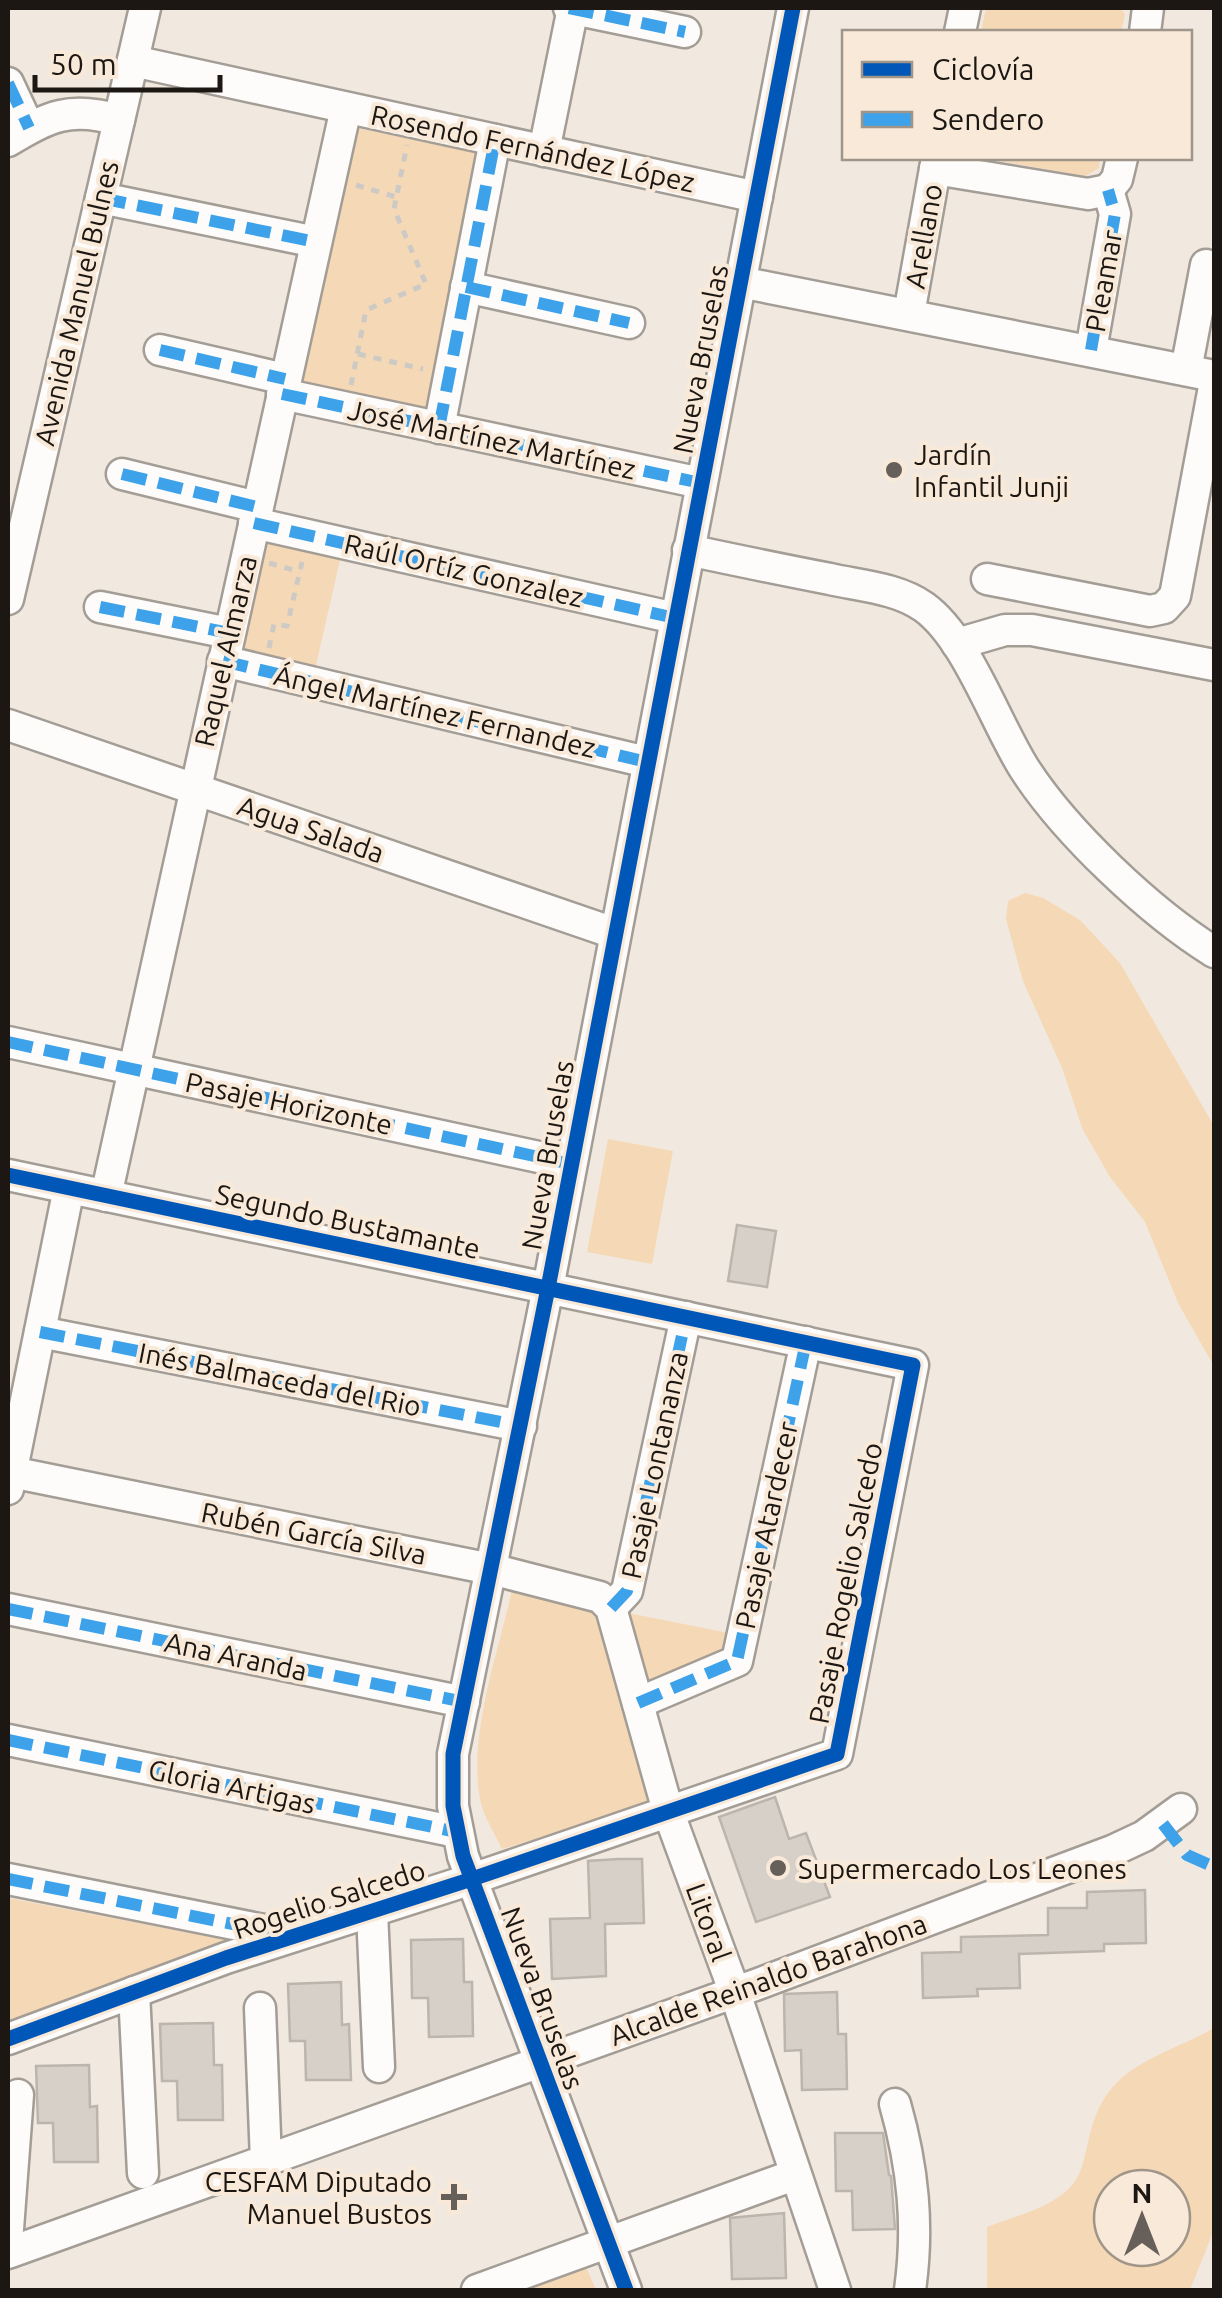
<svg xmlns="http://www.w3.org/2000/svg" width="1222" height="2298" font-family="Ubuntu,sans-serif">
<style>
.green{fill:#f5d8b5;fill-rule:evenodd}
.building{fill:#d6d0c9;stroke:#bcb5ae;stroke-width:2.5}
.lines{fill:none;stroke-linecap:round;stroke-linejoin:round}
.minor-casing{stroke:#a39d96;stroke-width:35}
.path{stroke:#cdcac6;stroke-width:5;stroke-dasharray:8 8;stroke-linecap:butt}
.minor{stroke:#fdfcfa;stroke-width:30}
.quiet{stroke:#3da2ea;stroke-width:12;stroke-dasharray:25 12;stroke-linecap:butt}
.cycleway-casing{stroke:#f8e9d9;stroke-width:21}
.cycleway{stroke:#0057b8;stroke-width:15}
.poi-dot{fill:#67605a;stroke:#f8e9d9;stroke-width:4}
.labels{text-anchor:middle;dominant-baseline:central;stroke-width:8;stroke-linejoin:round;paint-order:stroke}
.street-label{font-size:28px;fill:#1c1712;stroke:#f8e9d9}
.poi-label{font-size:28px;fill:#1c1712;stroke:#f8e9d9;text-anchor:start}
</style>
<rect width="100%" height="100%" fill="#f1e9e0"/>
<g class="green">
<polygon points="986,8 1120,8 1125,14 1121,32 981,32"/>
<polygon points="351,127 485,154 430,417 296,385"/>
<polygon points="982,158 1100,158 1099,168 1086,176"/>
<polygon points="258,531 342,551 314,674 232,654"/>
<polygon points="1025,893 1043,898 1080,920 1120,963 1214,1126 1214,1366 1179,1305 1145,1222 1110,1177 1083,1130 1062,1068 1023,981 1006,919 1008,901"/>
<polygon points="608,1139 673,1151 652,1264 587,1252"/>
<path d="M512,1590L729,1633L723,1657L624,1694L656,1804L502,1849C495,1834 483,1816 480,1799C468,1736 498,1653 512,1590Z"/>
<polygon points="8,1898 237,1942 8,2020"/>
<path d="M1214,2028V2230L1190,2290H987V2227C1020,2214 1072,2204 1082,2166C1090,2139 1091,2116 1108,2093C1133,2059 1180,2048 1214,2028ZM1112,2188H1172V2248H1112Z"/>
<polygon points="584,2262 596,2290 509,2290"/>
</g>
<g class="building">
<polygon points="737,1225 776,1231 767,1287 728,1281"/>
<polygon points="775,1797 789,1839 806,1833 830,1897 756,1922 719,1817"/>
<polygon points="618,1859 642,1859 644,1923 605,1924 606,1976 552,1979 550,1919 590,1918 588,1861"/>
<polygon points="1145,1890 1146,1943 1104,1944 1104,1951 1019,1954 1020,1988 977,1989 978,1996 923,1998 922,1953 961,1952 961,1937 1048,1935 1048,1908 1087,1908 1087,1892"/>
<polygon points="463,1939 464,1982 472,1982 473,2036 429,2037 428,1998 412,1998 411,1940"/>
<polygon points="341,1982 342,2025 349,2024 351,2080 306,2080 305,2041 290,2041 288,1984"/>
<polygon points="837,1992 838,2034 846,2034 847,2089 802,2090 801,2050 785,2051 784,1994"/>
<polygon points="213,2023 214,2065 222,2065 223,2120 178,2120 177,2081 162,2081 160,2024"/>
<polygon points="89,2065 90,2107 97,2106 98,2162 54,2162 53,2123 38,2123 36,2066"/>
<polygon points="835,2133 883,2133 889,2175 891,2176 895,2229 853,2230 852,2191 836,2191"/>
<polygon points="784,2213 786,2278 732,2279 730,2218"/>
</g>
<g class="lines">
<g class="minor-casing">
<g id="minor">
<polyline points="569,8 685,32"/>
<polyline points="960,32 965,8"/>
<polyline points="1145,32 1148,8"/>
<polyline points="133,61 757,197"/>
<polyline points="8,83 29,128"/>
<path d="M8,141C49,116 70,106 119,120"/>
<polyline points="544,151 573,8"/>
<polyline points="935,169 1088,194 1108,190"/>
<polyline points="1108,190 1117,179 1122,158"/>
<polyline points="101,198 316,242"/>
<polyline points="740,282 1214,376"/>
<polyline points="466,287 629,323"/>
<polyline points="909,314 937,158"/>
<polyline points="160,350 285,379"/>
<polyline points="1091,350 1115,214 1108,190"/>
<polyline points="1186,370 1206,265"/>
<polyline points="282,394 701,483"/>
<polyline points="439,428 495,140"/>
<polyline points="122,474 257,507"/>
<polyline points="254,523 675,618"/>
<path d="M688,550C735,560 783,570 830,579C861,586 897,588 924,607C967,638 995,722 1024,768C1065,832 1150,912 1214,952"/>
<polyline points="987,579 1150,611 1164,608 1175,596 1214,387"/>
<polyline points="8,599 145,8"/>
<polyline points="100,607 229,633"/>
<polyline points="957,644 1005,630 1032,630 1214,665"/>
<polyline points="223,661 647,762"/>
<polyline points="8,725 614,933"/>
<polyline points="8,1042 571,1164"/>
<polyline points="8,1175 913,1365 837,1754 472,1879 226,1958 8,2039"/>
<polyline points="106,1196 346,108"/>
<polyline points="40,1332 521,1426"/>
<polyline points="11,1472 491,1569 600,1597 611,1608 668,1811 735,1993 835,2290"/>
<polyline points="8,1489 69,1188"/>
<polyline points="611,1608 627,1591 686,1317"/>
<polyline points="8,1609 464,1702"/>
<polyline points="638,1703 737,1661 806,1342"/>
<polyline points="8,1740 457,1832"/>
<polyline points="8,1879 289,1935"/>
<polyline points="372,1912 379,2067"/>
<polyline points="134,1992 143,2173"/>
<polyline points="260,2008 266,2161"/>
<path d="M895,2104C913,2167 919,2226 910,2290"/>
<polyline points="8,2229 18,2095"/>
<polyline points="8,2253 758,1984 1112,1851 1144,1836 1181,1809"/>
<polyline points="477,2290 794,2175"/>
<polyline points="626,2290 463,1856 453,1806 453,1754 548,1288 793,8"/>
</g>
</g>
<g class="path">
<polyline points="356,185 396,197"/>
<polyline points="358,354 423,369"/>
<polyline points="351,385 366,310 426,284 394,209 407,145"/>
<polyline points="269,563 300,572"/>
<polyline points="269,648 274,624 287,626 302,562"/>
</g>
<use href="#minor" class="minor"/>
<g class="quiet">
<polyline points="569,8 685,32"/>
<polyline points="8,83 29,128"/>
<polyline points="101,198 316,242"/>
<polyline points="466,287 629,323"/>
<polyline points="160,350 285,379"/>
<polyline points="1091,350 1115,214 1108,190"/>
<polyline points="282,394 701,483"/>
<polyline points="439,428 495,140"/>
<polyline points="122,474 257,507"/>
<polyline points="254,523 675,618"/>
<polyline points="100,607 229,633"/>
<polyline points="223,661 647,762"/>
<polyline points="8,1042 571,1164"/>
<polyline points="40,1332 521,1426"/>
<polyline points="611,1608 627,1591 686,1317"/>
<polyline points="8,1609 464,1702"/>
<polyline points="638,1703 737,1661 806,1342"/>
<polyline points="8,1740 457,1832"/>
<polyline points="1163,1824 1187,1855 1214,1867"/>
<polyline points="8,1879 287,1935"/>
</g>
<g class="cycleway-casing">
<g id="cycleway">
<polyline points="8,1175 913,1365 837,1754 472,1879 226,1958 8,2039"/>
<polyline points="626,2290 463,1856 453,1806 453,1754 548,1288 793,8"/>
</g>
</g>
<use href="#cycleway" class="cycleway"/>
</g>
<g class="poi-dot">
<circle cx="894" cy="470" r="10"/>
<circle cx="778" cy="1868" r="10"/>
<path d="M449 2182h10v10h10v10h-10v10h-10v-10h-10v-10h10z"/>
</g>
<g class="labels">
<g class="street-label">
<text transform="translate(533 148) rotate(12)">Rosendo Fernández López</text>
<text transform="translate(923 236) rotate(-80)">Arellano</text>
<text transform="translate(1103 281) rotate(-80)">Pleamar</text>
<text transform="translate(76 303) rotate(-77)">Avenida Manuel Bulnes</text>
<text transform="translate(700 359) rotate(-79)">Nueva Bruselas</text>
<text transform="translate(492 439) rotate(12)">José Martínez Martínez</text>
<text transform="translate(464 570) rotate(13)">Raúl Ortíz Gonzalez</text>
<text transform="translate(225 651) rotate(-77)">Raquel Almarza</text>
<text transform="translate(435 711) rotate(13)">Ángel Martínez Fernandez</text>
<text transform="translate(311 829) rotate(19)">Agua Salada</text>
<text transform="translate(289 1103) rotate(12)">Pasaje Horizonte</text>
<text transform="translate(547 1155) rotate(-80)">Nueva Bruselas</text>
<text transform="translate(348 1221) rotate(12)">Segundo Bustamante</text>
<text transform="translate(280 1379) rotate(11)">Inés Balmaceda del Rio</text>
<text transform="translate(654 1465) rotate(-78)">Pasaje Lontananza</text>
<text transform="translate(766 1525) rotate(-78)">Pasaje Atardecer</text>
<text transform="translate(314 1533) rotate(11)">Rubén García Silva</text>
<text transform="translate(845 1583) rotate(-79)">Pasaje Rogelio Salcedo</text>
<text transform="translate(236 1656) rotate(12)">Ana Aranda</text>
<text transform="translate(232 1786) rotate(12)">Gloria Artigas</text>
<text transform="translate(329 1899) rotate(-18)">Rogelio Salcedo</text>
<text transform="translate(709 1922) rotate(70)">Litoral</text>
<text transform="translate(768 1979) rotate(-20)">Alcalde Reinaldo Barahona</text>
<text transform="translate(543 1998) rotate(70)">Nueva Bruselas</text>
</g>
<g class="poi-label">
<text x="914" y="454">Jardín<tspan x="914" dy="32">Infantil Junji</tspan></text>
<text x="798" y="1868">Supermercado Los Leones</text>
<text x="432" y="2181" text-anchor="end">CESFAM Diputado<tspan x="432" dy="32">Manuel Bustos</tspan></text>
</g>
</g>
<rect width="1222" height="2298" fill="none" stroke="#1c1712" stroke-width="20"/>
<rect x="842" y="30" width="350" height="130" fill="#f8e9d9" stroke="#a09589" stroke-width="2.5"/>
<rect x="862" y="62" width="50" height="15" fill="#0057b8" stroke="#a09589" stroke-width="2.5"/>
<text x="932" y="80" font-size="30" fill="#1c1712">Ciclovía</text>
<rect x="862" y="112" width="50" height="15" fill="#3da2ea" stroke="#a09589" stroke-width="2.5"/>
<text x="932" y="130" font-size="30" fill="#1c1712">Sendero</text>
<g transform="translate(1142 2218)"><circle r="48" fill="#f8e9d9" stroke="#a09589" stroke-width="2.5"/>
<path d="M0-8L18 38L0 25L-18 38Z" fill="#67605a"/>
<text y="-15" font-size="28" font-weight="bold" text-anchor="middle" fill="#1c1712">N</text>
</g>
<path d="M35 75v15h185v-15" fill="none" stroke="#1c1712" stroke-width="5"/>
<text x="50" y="75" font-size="30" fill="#1c1712" stroke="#f8e9d9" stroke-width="8" paint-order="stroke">50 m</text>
</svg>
